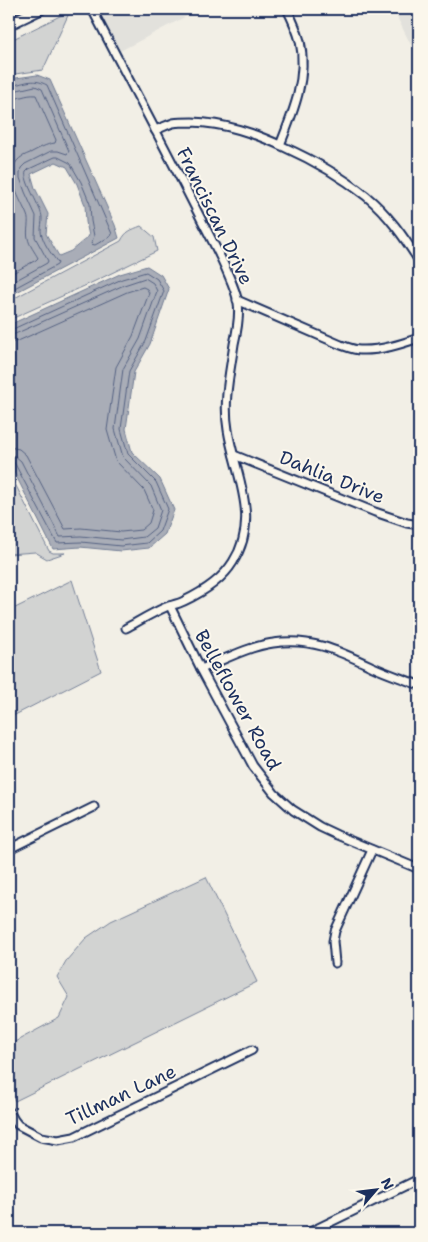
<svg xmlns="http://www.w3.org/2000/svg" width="428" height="1242" font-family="'Shantell Sans',sans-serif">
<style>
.built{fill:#e2e1dc}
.green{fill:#d2d3d2;stroke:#768198}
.water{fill:#a9adb7;stroke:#707b93;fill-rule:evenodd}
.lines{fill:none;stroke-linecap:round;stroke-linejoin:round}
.shore{stroke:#546182;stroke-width:1}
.street-casing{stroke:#1b2f5e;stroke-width:11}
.secondary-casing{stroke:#1b2f5e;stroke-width:14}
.street{stroke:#fbf7ec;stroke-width:7}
.secondary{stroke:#fbf7ec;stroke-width:10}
.labels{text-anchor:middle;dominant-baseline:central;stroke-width:4;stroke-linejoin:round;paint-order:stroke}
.street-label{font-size:19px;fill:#1b2f5e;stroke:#fbf7ec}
</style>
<rect width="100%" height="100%" fill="#f2efe6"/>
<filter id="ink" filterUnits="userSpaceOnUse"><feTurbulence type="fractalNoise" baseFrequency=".02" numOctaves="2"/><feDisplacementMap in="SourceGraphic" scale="10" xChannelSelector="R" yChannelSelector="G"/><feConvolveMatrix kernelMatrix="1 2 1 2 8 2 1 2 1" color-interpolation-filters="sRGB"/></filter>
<g filter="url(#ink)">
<g class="built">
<polygon points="98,9 200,9 120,51"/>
<polygon points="393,9 419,9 419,43 412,47"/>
</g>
<g class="green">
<polygon points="70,11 43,70 15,74 9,77 9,41"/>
<path d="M141,226L154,237L157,251L91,283L9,320V301L121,241C126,231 131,230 141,226Z"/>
<polygon points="9,472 49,551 53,553 65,553 47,559 35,552 9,554"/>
<polygon points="72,580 101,671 9,718 9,611"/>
<polygon points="206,877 257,982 15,1101 9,1090 9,1045 59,1018 69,997 57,977 66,961 86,938 111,921"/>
</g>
<g class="water">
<path d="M37,75L50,80L115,225L119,238L9,296V82L16,78ZM56,162L67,167L77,184L85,205L86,222L89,236L71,251L59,256L46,234L48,214L35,188L31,174Z"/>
<polygon points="147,266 161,275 169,289 150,344 134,372 126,429 132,452 160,479 174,510 165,534 149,548 121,551 80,547 53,549 9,462 9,325 120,274"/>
</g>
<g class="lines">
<g class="shore">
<path d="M9,86C24,84 32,77 47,85L112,234L111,236L95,245L91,244L94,236L91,221L90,204L81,182L70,163L58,157H55L29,169C28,170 27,171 26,172C23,179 39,205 41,213C44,220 39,229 42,236C45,246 53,256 58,263L57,265L9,291"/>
<polyline points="9,92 35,86 42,89 69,151 67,154 58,151 51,151 25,164 21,168 20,173 20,178 25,192 36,216 35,237 48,261 47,263 9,284"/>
<path d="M9,100C18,99 26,94 36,95L56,140L55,143C46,144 38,149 30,153C25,155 20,157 17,161C4,176 21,200 27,215C30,222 26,230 28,238C29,245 35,252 38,258L36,260L9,275"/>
<polyline points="9,329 13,329 122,279 146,272 157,279 164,291 146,341 129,371 121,429 128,454 156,482 168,509 160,531 147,543 121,546 81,542 57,543 15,464 13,461 9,461"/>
<polyline points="9,335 15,334 124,285 145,278 153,283 157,291 140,339 123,369 115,429 123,457 151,486 161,510 155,528 144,537 121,540 81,536 60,537 21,461 15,456 9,454"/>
<polyline points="9,343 18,341 127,292 143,287 147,289 149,293 133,336 116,367 107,430 116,461 144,490 153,510 149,523 141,530 121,532 81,528 65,529 26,455 19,449 9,447"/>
</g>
<g class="street-casing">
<g id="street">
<path d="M92,9C127,77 164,145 198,213C207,231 217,249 225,267C230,279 236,290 238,303C240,316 237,331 234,344C230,373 223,401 228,430C235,475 261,518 233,562C222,580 203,592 184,601C178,604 172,605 166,607C152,613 139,621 126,628"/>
<path d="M155,130C161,128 167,125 173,123C179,122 186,122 192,122C225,123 254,133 284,147C313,160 341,176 366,196C388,214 404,237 419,261"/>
<path d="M280,145C293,113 308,77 300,41C297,30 292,19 287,9"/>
<path d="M237,300L341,345C347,347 354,350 360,350C380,351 401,344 419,338"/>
<polyline points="234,455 375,512 407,523 419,525"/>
<polyline points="170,606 201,669 253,766 274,793 293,810 320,827 337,835 419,869"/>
<path d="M201,669C223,660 250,646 273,643C311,637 339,651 373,667C388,674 404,679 419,685"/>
<polyline points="9,849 94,807"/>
<polyline points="335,963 333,941 335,931 372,850"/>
<polyline points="9,1111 14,1120 18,1125 41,1137 58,1140 74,1137 252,1050"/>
<polyline points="308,1233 419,1179"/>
</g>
</g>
<g class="secondary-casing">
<polyline id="secondary" points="9,24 40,9"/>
</g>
<use href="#street" class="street"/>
<use href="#secondary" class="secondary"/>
</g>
</g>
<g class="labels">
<g class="street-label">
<text transform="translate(215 216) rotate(64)">Franciscan Drive</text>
<text transform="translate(332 477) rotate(22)">Dahlia Drive</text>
<text transform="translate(238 700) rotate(61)">Belleflower Road</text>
<text transform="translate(121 1095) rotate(-25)">Tillman Lane</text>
</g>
</g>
<rect width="428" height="1242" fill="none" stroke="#fbf7ec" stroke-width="30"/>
<rect x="15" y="15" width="398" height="1212" fill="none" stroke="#1b2f5e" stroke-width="2" filter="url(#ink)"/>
<g transform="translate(376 1190) rotate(62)" stroke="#fbf7ec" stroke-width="4" paint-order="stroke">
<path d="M0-4L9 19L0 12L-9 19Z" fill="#1b2f5e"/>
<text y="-8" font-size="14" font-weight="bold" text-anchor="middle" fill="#1b2f5e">N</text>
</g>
</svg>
